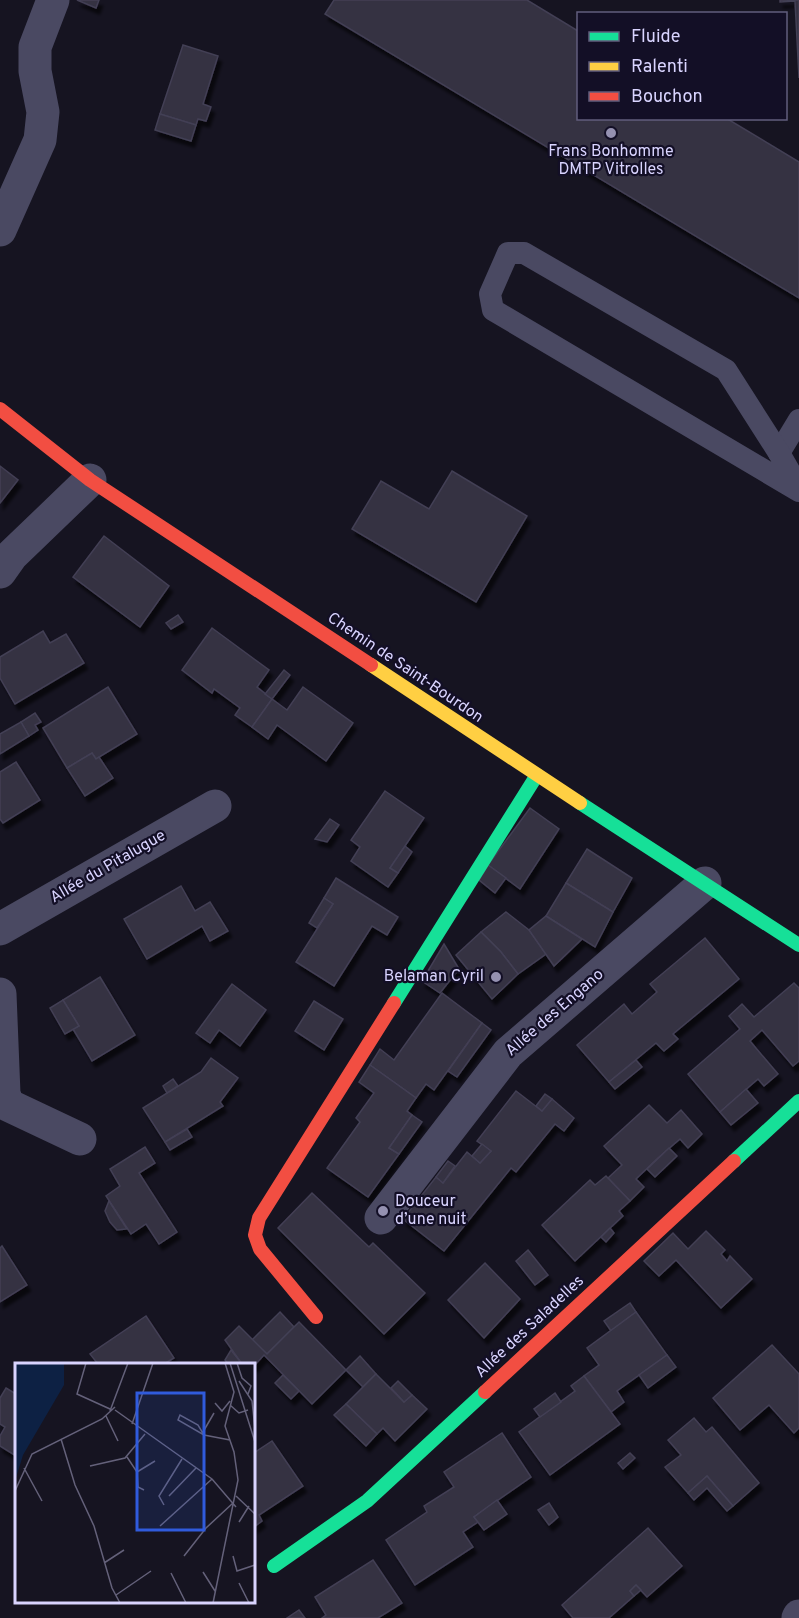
<svg xmlns="http://www.w3.org/2000/svg" width="799" height="1618" font-family="Overpass,sans-serif">
<style>
.building{fill:#343243;stroke:#433f54;stroke-width:1.5;filter:url(#shadow)}
.lines{fill:none;stroke-linecap:round;stroke-linejoin:round}
.lane{stroke:#4a4962;stroke-width:22}
.street{stroke:#4a4962;stroke-width:33}
.fast{stroke:#16e098;stroke-width:14}
.slow{stroke:#ffcf43;stroke-width:14}
.jam{stroke:#f24e42;stroke-width:14}
.poi-dot{fill:#9591b1;stroke:#130f26;stroke-width:2}
.labels{text-anchor:middle;dominant-baseline:central;stroke-width:4.5;stroke-linejoin:round;paint-order:stroke}
.poi-label{font-size:16px;fill:#d9d4ff;stroke:#130f26}
.street-label{font-size:16px;fill:#d9d4ff;stroke:#130f26}
.inset-road{fill:none;stroke:#64617a;stroke-width:1.5}
.view{fill:#305bdc;fill-opacity:0.15;stroke:#305bdc;stroke-width:3}
.inset-edge{fill:none;stroke:#d9d4ff;stroke-width:3}
</style>
<defs>
<filter id="shadow"><feDropShadow dx="3.5" dy="6" stdDeviation="1.5" flood-color="#0009"/></filter>
</defs>
<rect width="100%" height="100%" fill="#161421"/>
<g class="building">
<polygon points="77,0 99,0 96,8"/>
<polygon points="334,0 527,0 578,31 578,118 726,118 799,162 799,298 325,14"/>
<polygon points="780,0 799,0 799,78 795,1 780,2"/>
<polygon points="183,45 218,56 203,104 211,107 206,121 198,119 196,125 160,114"/>
<polygon points="160,114 196,125 191,141 155,130"/>
<polygon points="0,466 18,480 0,503"/>
<polygon points="452,471 527,516 476,602 352,529 381,481 429,509"/>
<polygon points="104,536 169,586 140,627 73,577"/>
<polygon points="178,615 183,622 171,629 166,623"/>
<polygon points="212,628 269,670 257,687 272,699 252,727 235,715 240,708 214,689 212,693 182,670"/>
<polygon points="43,631 50,643 66,634 84,663 15,704 0,678 0,657"/>
<polygon points="284,670 290,675 272,699 265,694"/>
<polygon points="108,687 137,734 96,759 92,753 67,768 43,728"/>
<polygon points="303,687 353,723 326,761 277,725 268,739 252,727 272,699 287,710"/>
<polygon points="35,713 41,722 35,725 38,730 29,736 21,722"/>
<polygon points="21,722 29,736 0,754 0,734"/>
<polygon points="92,753 96,759 99,757 113,778 85,796 67,768"/>
<polygon points="16,762 40,800 3,823 0,819 0,772"/>
<polygon points="385,791 424,818 390,868 398,873 388,887 351,861 360,847 351,840"/>
<polygon points="530,808 559,829 520,889 488,865"/>
<polygon points="330,819 339,825 327,842 315,839"/>
<polygon points="405,846 412,852 398,873 390,868"/>
<polygon points="587,849 632,878 613,912 566,883"/>
<polygon points="488,865 506,878 495,893 479,880"/>
<polygon points="336,878 398,917 387,935 372,926 334,986 296,962 333,904 324,898"/>
<polygon points="566,883 613,912 595,947 546,916"/>
<polygon points="181,886 195,911 210,902 228,931 210,941 202,926 147,959 124,919"/>
<polygon points="324,898 333,904 317,928 309,923"/>
<polygon points="506,912 529,930 546,954 518,974 501,952 481,932"/>
<polygon points="546,916 582,939 554,966 529,930"/>
<polygon points="481,932 501,952 518,974 492,999 456,955"/>
<polygon points="705,938 739,979 673,1034 678,1039 664,1051 656,1043 609,1082 577,1045 624,1004 632,1014 657,992 650,984"/>
<polygon points="444,944 459,969 440,993 422,981"/>
<polygon points="100,977 135,1035 92,1061 73,1029 79,1026 63,1000"/>
<polygon points="794,983 799,988 799,1061 793,1066 762,1030 750,1041 778,1074 764,1086 758,1079 720,1112 688,1074 740,1029 729,1016 742,1004 754,1017"/>
<polygon points="232,984 266,1010 240,1046 219,1030 210,1043 196,1033"/>
<polygon points="442,993 482,1023 434,1090 426,1084 416,1098 370,1065 380,1049 394,1060"/>
<polygon points="63,1000 79,1026 65,1034 50,1008"/>
<polygon points="314,1001 343,1019 324,1050 295,1031"/>
<polygon points="482,1023 491,1030 457,1077 448,1071"/>
<polygon points="211,1058 238,1078 220,1102 223,1106 165,1142 143,1108 201,1072"/>
<polygon points="636,1060 642,1067 615,1089 609,1082"/>
<polygon points="370,1065 416,1098 407,1111 412,1115 389,1148 399,1154 368,1197 327,1168 360,1122 356,1118 374,1093 359,1082"/>
<polygon points="173,1079 178,1086 167,1093 163,1086"/>
<polygon points="746,1089 758,1103 731,1125 720,1112"/>
<polygon points="516,1091 542,1111 552,1099 574,1118 564,1131 555,1124 516,1172 511,1168 444,1251 403,1219 436,1177 443,1183 467,1152 480,1163 491,1151 477,1141"/>
<polygon points="545,1094 552,1099 542,1111 536,1106"/>
<polygon points="649,1105 667,1123 681,1110 702,1134 688,1148 680,1139 658,1158 636,1179 644,1187 630,1201 608,1178 622,1165 604,1146"/>
<polygon points="412,1115 422,1122 399,1154 389,1148"/>
<polygon points="187,1129 192,1137 170,1150 165,1142"/>
<polygon points="482,1144 491,1151 480,1163 472,1156"/>
<polygon points="145,1147 155,1163 139,1173 177,1232 159,1244 146,1224 131,1234 106,1196 120,1186 110,1169"/>
<polygon points="669,1148 677,1156 655,1177 647,1169"/>
<polygon points="448,1161 455,1166 443,1183 436,1177"/>
<polygon points="606,1176 630,1201 619,1211 623,1216 575,1261 542,1225 590,1180 595,1185"/>
<polygon points="312,1193 369,1247 373,1243 425,1293 384,1334 278,1228"/>
<polygon points="109,1201 127,1229 117,1230 110,1222 105,1211"/>
<polygon points="610,1228 614,1233 606,1242 601,1237"/>
<polygon points="706,1231 725,1250 721,1254 727,1261 730,1256 752,1279 721,1308 676,1260 659,1276 644,1261 673,1233 688,1249"/>
<polygon points="2,1246 27,1285 0,1302 0,1248"/>
<polygon points="528,1250 548,1275 535,1285 516,1261"/>
<polygon points="485,1263 520,1299 484,1338 448,1300"/>
<polygon points="630,1303 636,1312 611,1331 604,1321"/>
<polygon points="280,1312 294,1327 267,1354 252,1340"/>
<polygon points="636,1312 667,1355 617,1391 624,1402 611,1412 584,1376 599,1365 587,1348"/>
<polygon points="146,1316 174,1358 164,1364 98,1364 90,1354"/>
<polygon points="299,1322 346,1370 312,1404 264,1355 254,1366 242,1364 225,1340 239,1326 267,1354"/>
<polygon points="772,1345 799,1374 799,1428 794,1433 769,1405 740,1430 713,1398"/>
<polygon points="231,1350 242,1364 228,1364 225,1360"/>
<polygon points="667,1355 676,1367 648,1388 639,1375"/>
<polygon points="360,1356 376,1374 363,1387 346,1370"/>
<polygon points="376,1374 404,1402 412,1395 427,1409 395,1441 383,1428 377,1434 346,1404"/>
<polygon points="283,1375 299,1391 291,1399 275,1383"/>
<polygon points="584,1376 620,1424 550,1475 519,1432 575,1391 571,1386"/>
<polygon points="398,1381 412,1395 404,1402 391,1388"/>
<polygon points="6,1388 16,1394 16,1456 0,1446 0,1436 5,1427 0,1424 0,1398"/>
<polygon points="555,1393 561,1402 540,1417 534,1409"/>
<polygon points="346,1404 377,1434 366,1446 334,1415"/>
<polygon points="694,1418 706,1432 712,1427 759,1483 733,1506 707,1476 688,1493 665,1467 681,1455 668,1440"/>
<polygon points="502,1433 531,1477 474,1517 478,1522 463,1532 473,1547 415,1585 386,1540 427,1512 424,1506 454,1487 444,1472"/>
<polygon points="272,1441 303,1486 259,1515 262,1521 254,1527 254,1453"/>
<polygon points="630,1453 635,1458 623,1469 618,1463"/>
<polygon points="707,1476 733,1506 727,1511 707,1488 694,1500 688,1493"/>
<polygon points="497,1500 507,1514 484,1530 474,1517"/>
<polygon points="549,1503 558,1517 549,1525 538,1510"/>
<polygon points="648,1528 682,1566 647,1597 636,1585 630,1591 634,1596 609,1618 573,1618 562,1605"/>
<polygon points="373,1560 402,1603 378,1618 322,1618 326,1615 315,1597"/>
<polygon points="636,1585 641,1590 634,1596 630,1591"/>
<polygon points="299,1610 305,1618 287,1618"/>
</g>
<g class="lines">
<g class="lane">
<polyline points="779,453 799,420"/>
<polyline points="799,488 779,453 726,370 524,253 508,253 490,294 493,310 799,491"/>
</g>
<g class="street">
<polyline points="0,230 40,140 43,112 35,71 35,47 53,0"/>
<polyline points="0,572 12,555 90,480"/>
<polyline points="0,929 215,806"/>
<polyline points="0,994 4,1094 8,1105 80,1139"/>
<polyline points="381,1218 508,1053 705,883"/>
<polyline points="798,1618 799,1616"/>
</g>
<g class="fast">
<polyline points="580,803 799,945"/>
<polyline points="394,1003 537,775"/>
<polyline points="734,1161 799,1101"/>
<polyline points="274,1566 367,1501 485,1392"/>
</g>
<polyline class="slow" points="371,665 580,803"/>
<g class="jam">
<polyline points="0,409 90,480 371,665"/>
<polyline points="316,1317 260,1249 255,1235 259,1218 394,1003"/>
<polyline points="485,1392 734,1161"/>
</g>
</g>
<g class="poi-dot">
<circle cx="611" cy="133" r="6"/>
<circle cx="496" cy="977" r="6"/>
<circle cx="383" cy="1211" r="6"/>
</g>
<g class="labels">
<g class="poi-label">
<text x="611" y="152">Frans Bonhomme<tspan x="611" dy="18">DMTP Vitrolles</tspan></text>
<text x="484" y="977" text-anchor="end">Belaman Cyril</text>
<text x="395" y="1202" text-anchor="start">Douceur<tspan x="395" dy="18">d’une nuit</tspan></text>
</g>
<g class="street-label">
<text transform="translate(405 668) rotate(34)">Chemin de Saint-Bourdon</text>
<text transform="translate(108 867) rotate(-30)">Allée du Pitalugue</text>
<text transform="translate(555 1013) rotate(-41)">Allée des Engano</text>
<text transform="translate(530 1327) rotate(-43)">Allée des Saladelles</text>
</g>
</g>
<g transform="translate(15 1363)">
<rect width="240" height="240" fill="#161421"/>
<path d="M0,0H49V22L8,92L0,118Z" fill="#0d2144"/>
<path class="inset-road" d="M71,0L62,31L95,46M215,0L240,79M222,0L227,15L236,23L233,31M224,18L237,38L240,66M200,40L207,48L215,38M215,42L224,50L233,47M100,47L197,116L221,144M95,48L113,0M91,53L103,78M117,61L138,0M188,69L199,50M189,72L183,62L165,52L163,57L189,72L215,77M46,76L60,122L79,163L97,225L105,240M112,94L122,109L123,124L129,127M75,103L110,95L130,71M9,105L27,138M122,109L140,98M0,128L17,91L87,56L100,44M154,133L181,105M221,133L240,151M149,142L144,133L167,96M224,159L234,143M145,163L197,116M169,193L191,165L218,140M218,193L222,208L240,202M89,200L109,187M188,209L200,228M156,210L171,240M224,220L234,240M101,232L136,208M198,240L223,117L219,89L210,63L219,29L210,0"/>
<path class="view" d="M122,30H189V167H122Z"/>
<rect width="240" height="240" class="inset-edge"/>
</g>
<rect x="577" y="12" width="210" height="108" fill="#130f26" stroke="#625e7d" stroke-width="1.5"/>
<rect x="589" y="32" width="30" height="9" fill="#16e098" stroke="#625e7d" stroke-width="1.5"/>
<text x="631" y="42" font-size="18" fill="#d9d4ff">Fluide</text>
<rect x="589" y="62" width="30" height="9" fill="#ffcf43" stroke="#625e7d" stroke-width="1.5"/>
<text x="631" y="72" font-size="18" fill="#d9d4ff">Ralenti</text>
<rect x="589" y="92" width="30" height="9" fill="#f24e42" stroke="#625e7d" stroke-width="1.5"/>
<text x="631" y="102" font-size="18" fill="#d9d4ff">Bouchon</text>
</svg>
